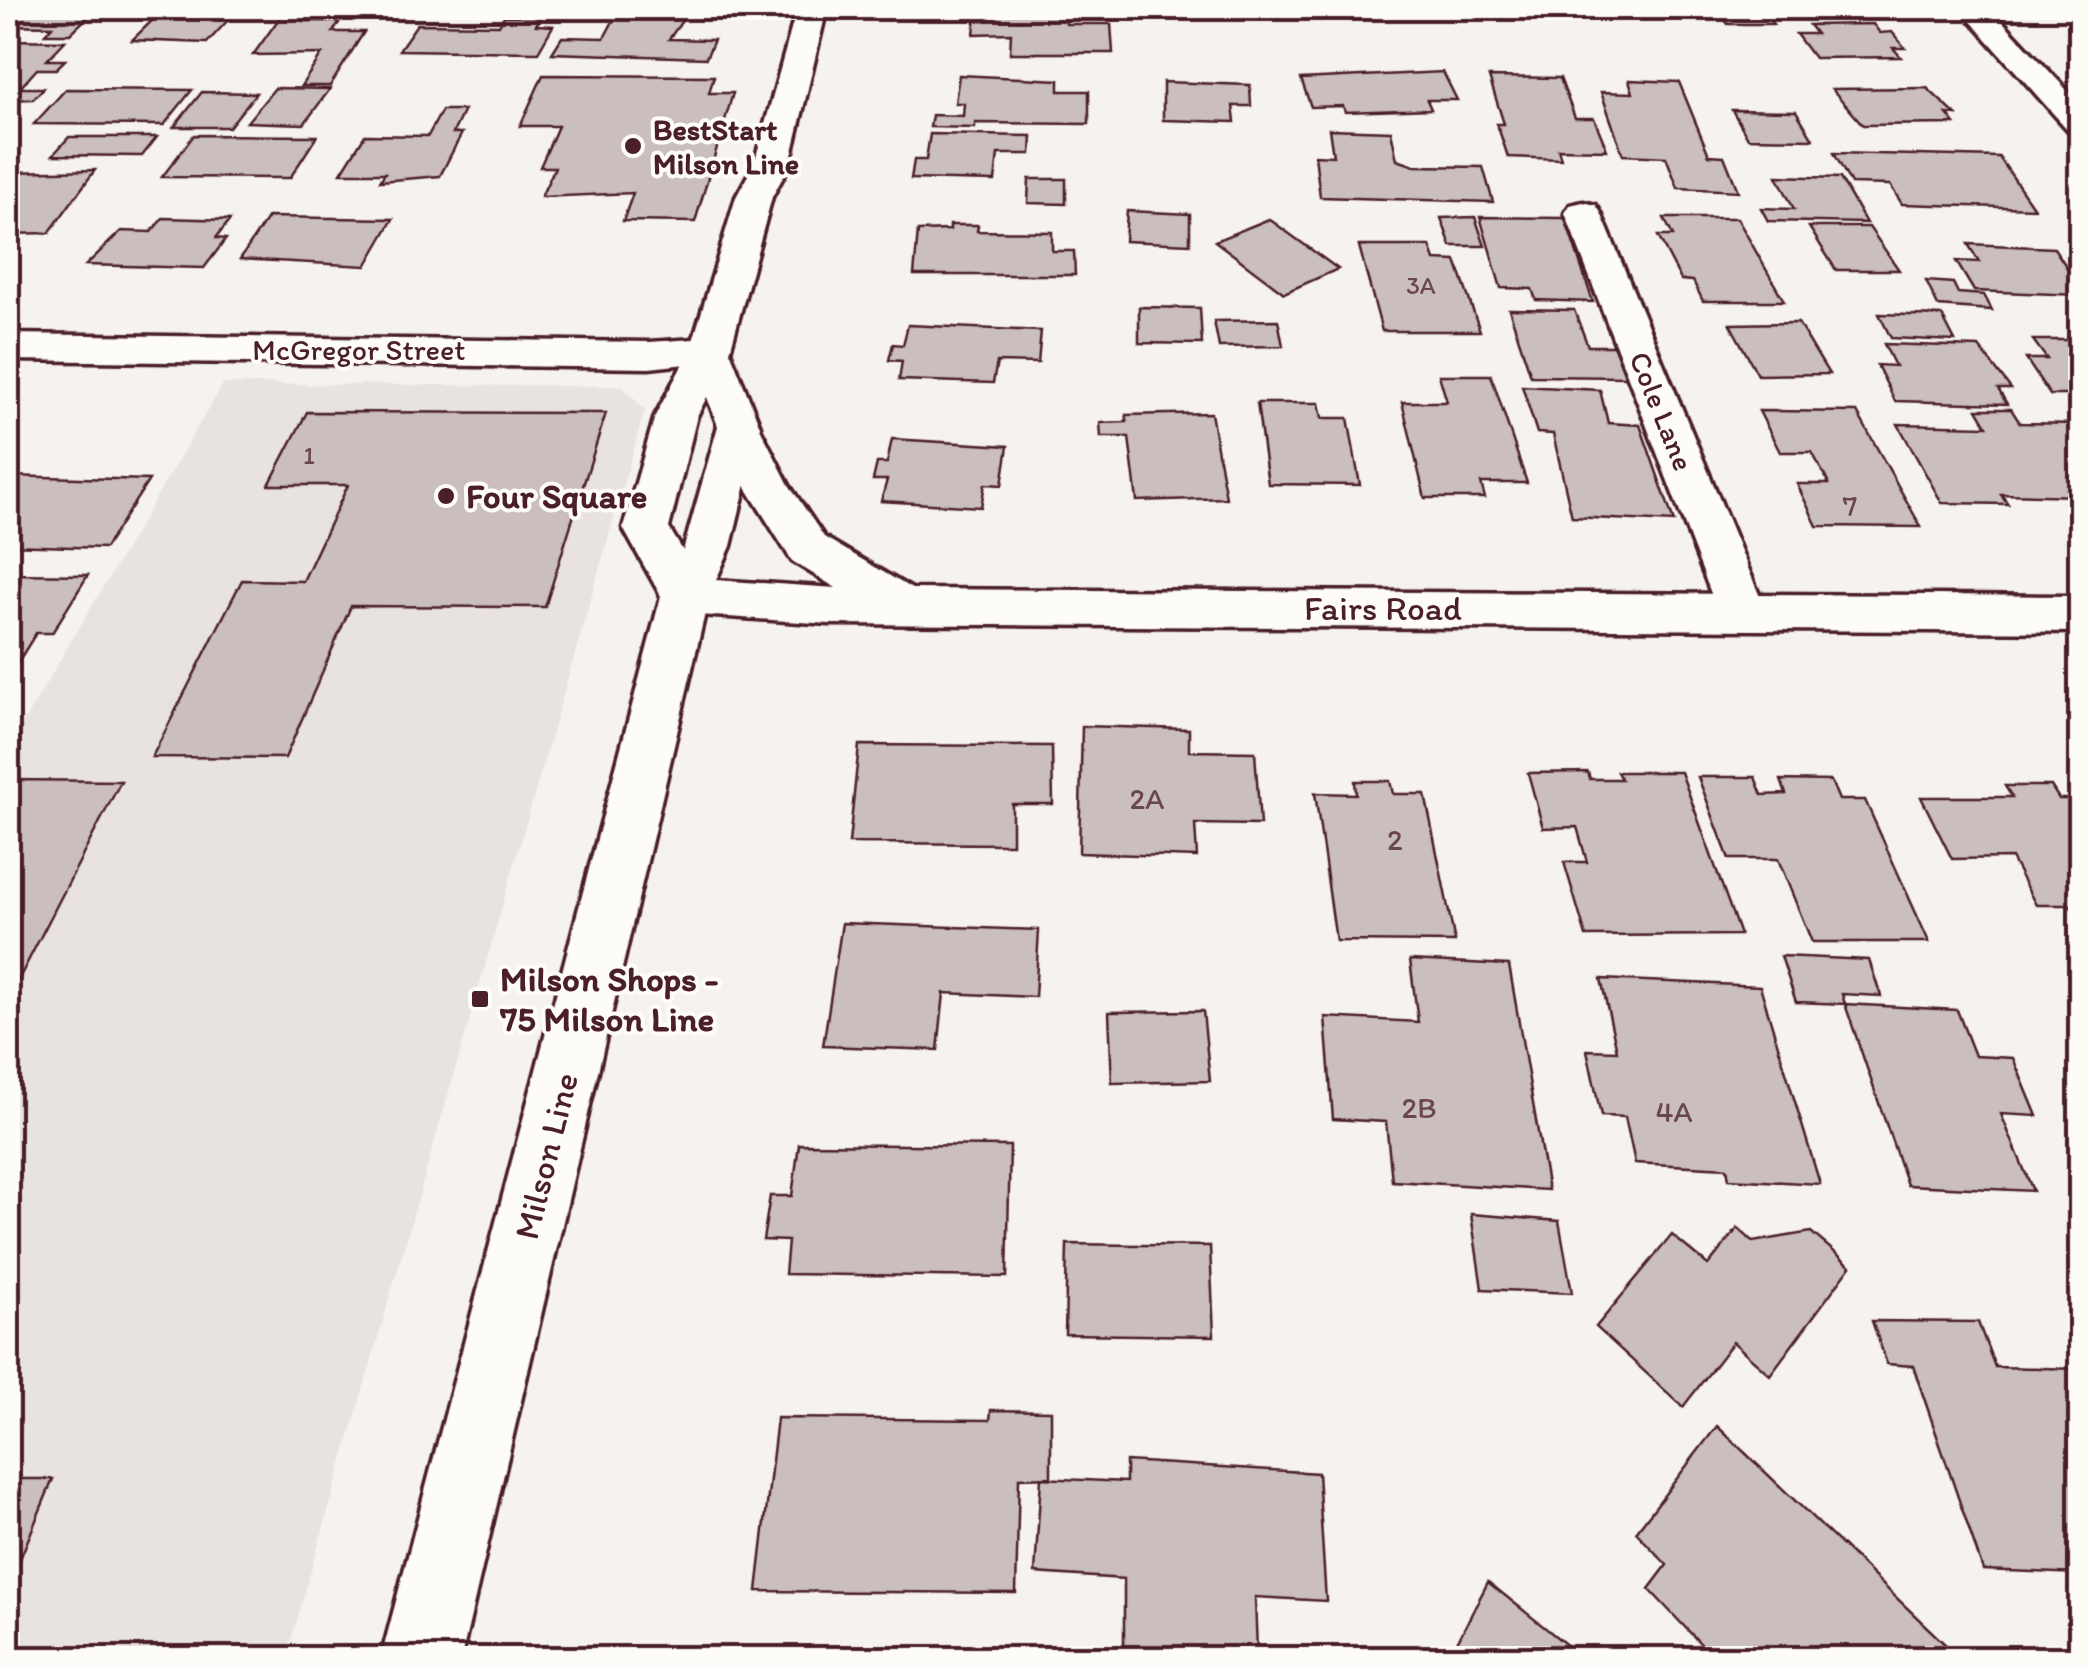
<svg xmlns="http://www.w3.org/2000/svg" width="2088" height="1666" font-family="Itim,sans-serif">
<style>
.built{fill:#e9e3e0}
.building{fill:#cbbfbe;stroke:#4a1f2b;stroke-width:2.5}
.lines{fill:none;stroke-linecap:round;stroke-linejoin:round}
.minor-casing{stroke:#4a1f2b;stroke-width:7}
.tertiary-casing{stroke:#4a1f2b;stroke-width:7}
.secondary-casing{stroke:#4a1f2b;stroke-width:7}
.minor{fill:#fdfcf7;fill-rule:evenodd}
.tertiary{fill:#fdfcf7;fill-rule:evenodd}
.secondary{fill:#fdfcf7;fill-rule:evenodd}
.poi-dot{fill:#4a1f2b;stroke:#fdfcf7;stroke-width:4}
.labels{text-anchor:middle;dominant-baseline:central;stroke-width:8;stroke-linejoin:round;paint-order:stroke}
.far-number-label{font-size:25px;fill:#6a4750}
.far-poi-label{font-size:30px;font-weight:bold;fill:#4a1f2b;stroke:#fdfcf7;text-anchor:start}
.far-street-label{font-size:30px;fill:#4a1f2b;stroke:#fdfcf7}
.number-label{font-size:30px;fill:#6a4750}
.poi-label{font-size:35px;font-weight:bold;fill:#4a1f2b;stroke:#fdfcf7;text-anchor:start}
.street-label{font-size:35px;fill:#4a1f2b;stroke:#fdfcf7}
</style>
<rect width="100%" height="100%" fill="#f6f3ef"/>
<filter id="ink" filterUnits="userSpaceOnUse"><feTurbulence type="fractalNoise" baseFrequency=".01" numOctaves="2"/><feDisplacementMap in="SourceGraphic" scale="20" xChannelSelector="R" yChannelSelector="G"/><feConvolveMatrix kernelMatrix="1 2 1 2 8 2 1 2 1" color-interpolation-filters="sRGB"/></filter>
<g filter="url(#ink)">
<polygon class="built" points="223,384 622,386 645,410 286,1658 8,1658 8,748"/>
<g class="building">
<polygon points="27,8 96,9 70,34 45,34 52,26 8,25"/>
<polygon points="165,8 239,8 207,43 132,40"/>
<polygon points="620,8 689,11 669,39 714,40 706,58 552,53 562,37 604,38"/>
<polygon points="1065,11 1066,24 1111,24 1113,53 1010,53 1011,33 974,34 976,14"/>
<polygon points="1719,12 1764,12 1773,24 1728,24"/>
<polygon points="283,13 310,13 305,21 340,21 333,32 364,32 330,86 301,86 322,54 253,55"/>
<polygon points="504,16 542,16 536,25 553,26 538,52 399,50 417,24 499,25"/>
<polygon points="1873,24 1880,33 1892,32 1905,48 1893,48 1901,57 1814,58 1796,34 1816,34 1809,25"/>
<polygon points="8,40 65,41 47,60 65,60 56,69 37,69 20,88 44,88 33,99 8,100"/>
<polygon points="1443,72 1457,100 1427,100 1431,109 1345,112 1343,106 1311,107 1301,79"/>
<polygon points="543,75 714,76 709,93 733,93 695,222 623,221 633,193 541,197 555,167 540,167 558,126 520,126"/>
<polygon points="959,75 1059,80 1059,91 1089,91 1089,124 975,123 975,128 930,127 932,115 963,116 964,103 955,103"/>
<polygon points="1489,77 1560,78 1575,118 1594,118 1607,150 1558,149 1561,159 1508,157 1497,124 1504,124"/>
<polygon points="1629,80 1679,82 1709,155 1724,156 1738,191 1678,188 1666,157 1623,155 1601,92 1633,93"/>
<polygon points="1163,82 1250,85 1251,106 1233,106 1235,122 1163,120"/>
<polygon points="275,88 330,89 304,124 247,122"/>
<polygon points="1927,88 1956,115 1947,114 1955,124 1863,125 1832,89"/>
<polygon points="66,89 192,90 164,125 34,124"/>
<polygon points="202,92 256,93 229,127 174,127"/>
<polygon points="442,110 464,110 453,133 462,133 440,176 380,181 385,173 341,173 365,135 428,136"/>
<polygon points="1732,110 1796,111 1813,139 1748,138"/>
<polygon points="1329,129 1391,131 1397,160 1415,166 1483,167 1493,202 1320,197 1315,155 1333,156"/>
<polygon points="930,134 1032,136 1031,154 998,154 995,181 911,179 914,160 926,160"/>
<polygon points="194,135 317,136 290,178 162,177"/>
<polygon points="69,137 157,137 142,156 53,155"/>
<polygon points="1834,153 1999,157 2034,208 1902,204 1890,185 1851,184"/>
<polygon points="95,170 49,233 8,234 8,177 11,172"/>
<polygon points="1777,176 1840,178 1866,223 1768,221 1761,208 1794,209"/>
<polygon points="1029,179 1066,179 1066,204 1028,203"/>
<polygon points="1127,211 1190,214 1190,244 1125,241"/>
<polygon points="268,217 393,219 366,266 240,259"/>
<polygon points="1475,217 1485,246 1451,246 1441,218"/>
<polygon points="1480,217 1565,218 1593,302 1536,300 1532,289 1501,288"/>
<polygon points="163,218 230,220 216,238 226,239 204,268 86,265 121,231 151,232"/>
<polygon points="1664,218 1737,218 1784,301 1703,301 1693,281 1681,280 1658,236 1673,236"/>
<polygon points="1269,219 1338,269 1284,293 1215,241"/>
<polygon points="950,225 978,225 977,231 1052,232 1052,251 1074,251 1075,275 914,275 918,231 950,230"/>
<polygon points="1809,227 1869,227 1899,270 1836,270"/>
<polygon points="1968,244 2054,248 2080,287 2080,295 1974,291 1956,261 1979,262"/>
<polygon points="1359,246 1430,246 1435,260 1456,261 1480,331 1382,331"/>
<polygon points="1926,281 1953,283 1958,293 1984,295 1992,310 1938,306"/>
<polygon points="1139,307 1200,308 1202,344 1139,343"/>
<polygon points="1509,309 1574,310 1588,346 1614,346 1626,377 1531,376"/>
<polygon points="1879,314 1942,316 1955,341 1891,338"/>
<polygon points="1278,320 1283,346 1219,347 1214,321"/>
<polygon points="1798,323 1829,374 1758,375 1730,324"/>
<polygon points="908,325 1041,331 1038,363 997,362 993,383 899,380 902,361 889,360 893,344 903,345"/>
<polygon points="2033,340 2080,340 2080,395 2050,395 2026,359 2047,359"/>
<polygon points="1884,344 1979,347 2011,389 1998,389 2007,404 1895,401 1877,365 1895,366"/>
<polygon points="1439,375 1491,375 1527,483 1481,483 1485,498 1425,498 1402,402 1447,402"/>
<polygon points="1522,386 1600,390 1608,423 1640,425 1674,522 1572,517 1553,434 1537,433"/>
<polygon points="1257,403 1319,403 1322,418 1348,418 1360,485 1268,484"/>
<polygon points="1977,409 2011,409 2020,423 2080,424 2080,496 2001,494 2008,504 1942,503 1898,424 1987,426"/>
<polygon points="1759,411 1857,412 1921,527 1817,526 1797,484 1829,484 1812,452 1780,452"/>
<polygon points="307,412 606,413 545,607 351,606 285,758 152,757 242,580 303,581 348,485 269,485"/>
<polygon points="1211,413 1226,498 1137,501 1129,437 1101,437 1100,423 1127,422 1126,415"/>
<polygon points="892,439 1008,446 1002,485 985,484 981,507 881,501 887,480 873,480 877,463 887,463"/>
<polygon points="8,476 149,480 105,548 8,545"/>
<polygon points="8,574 88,575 52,633 36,633 8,678"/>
<polygon points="1082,726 1189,729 1189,751 1255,752 1260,825 1195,824 1197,857 1079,853"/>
<polygon points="859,745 1052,746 1053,804 1012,804 1012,844 849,843"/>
<polygon points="1588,772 1590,779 1621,779 1617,772 1681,772 1740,935 1586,936 1564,862 1587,862 1577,827 1543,828 1528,773"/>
<polygon points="1698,777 1755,777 1762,795 1786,794 1781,780 1831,781 1839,800 1865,800 1929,942 1812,942 1778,859 1729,859"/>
<polygon points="8,780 121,781 8,1000"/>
<polygon points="1355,781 1390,781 1393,794 1425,794 1455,942 1336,941 1315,793 1356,794"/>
<polygon points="2005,786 2051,786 2059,799 2080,799 2080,924 2070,905 2036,905 2011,858 1952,859 1921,797 2012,797"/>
<polygon points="842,923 1039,930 1035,997 944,993 938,1050 823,1046"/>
<polygon points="1781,956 1869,960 1881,996 1842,994 1845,1004 1796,1002"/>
<polygon points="1410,960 1509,965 1548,1190 1392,1181 1386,1122 1333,1119 1325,1017 1418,1022"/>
<polygon points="1601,979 1760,986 1820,1184 1729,1179 1727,1168 1635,1163 1625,1117 1601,1116 1587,1050 1617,1051"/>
<polygon points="1845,1004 1957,1010 1975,1056 2013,1058 2037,1116 2001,1114 2033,1191 1907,1185"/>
<polygon points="1203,1011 1210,1081 1112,1083 1109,1012"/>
<polygon points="799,1144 1010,1146 1007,1277 785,1274 788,1241 763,1240 770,1196 792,1196"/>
<polygon points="1471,1214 1559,1221 1572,1293 1482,1289"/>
<polygon points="1738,1228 1753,1242 1811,1232 1851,1266 1770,1375 1733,1342 1683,1407 1596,1327 1672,1235 1708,1265"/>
<polygon points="1067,1244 1210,1246 1214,1336 1065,1334"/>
<polygon points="1872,1321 1978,1322 1995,1367 2080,1369 2080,1574 1983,1570 1913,1366 1887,1364"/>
<polygon points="991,1410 1051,1411 1051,1477 1019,1478 1016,1593 757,1591 777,1418 990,1420"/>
<polygon points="1717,1426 1950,1649 1944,1658 1714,1658 1649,1589 1667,1565 1636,1532"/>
<polygon points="1126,1461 1318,1473 1326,1601 1255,1597 1257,1652 1124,1646 1124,1579 1035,1573 1041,1478 1126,1482"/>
<polygon points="8,1479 53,1479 8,1588"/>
<polygon points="1488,1582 1583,1658 1449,1658"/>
</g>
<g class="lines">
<g class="minor-casing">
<g id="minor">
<polygon points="1959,8 1990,8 2080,104 2080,133 2068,130"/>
<polygon points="1583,202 1596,205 1601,213 1765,609 1758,622 1741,627 1724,622 1717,609 1565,213 1570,205"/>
</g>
</g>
<g class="tertiary-casing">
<g id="tertiary">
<polygon points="8,334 649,342 710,338 724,342 730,351 724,360 649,368 8,360"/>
<polygon points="739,412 754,416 789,485 824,537 912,589 2080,596 2080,632 829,624 685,614 668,609 661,596 668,583 685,578 836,588 792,561 747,489 718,426 724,416"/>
</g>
</g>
<g class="secondary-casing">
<path id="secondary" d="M797,8H827L790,164L772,197L730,351L760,426L731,546L709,596L461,1658H381L661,596L623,528L655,416L690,351L736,197L754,164ZM707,397L718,426L683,551L669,528L697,416Z"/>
</g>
<use href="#minor" class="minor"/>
<use href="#tertiary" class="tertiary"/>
<use href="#secondary" class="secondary"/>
</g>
</g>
<g class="poi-dot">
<circle cx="633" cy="146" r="10"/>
<circle cx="446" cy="496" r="10"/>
<rect x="470" y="989" width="20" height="20" rx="5"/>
</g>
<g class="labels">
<g class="far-number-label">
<text x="1421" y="285">3A</text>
<text x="309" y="455">1</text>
</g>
<g class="far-poi-label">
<text x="653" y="129">BestStart<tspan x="653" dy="34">Milson Line</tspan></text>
</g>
<g class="far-street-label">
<text x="359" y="349">McGregor Street</text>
<text transform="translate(1662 411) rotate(68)">Cole Lane</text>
</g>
<g class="number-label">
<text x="1850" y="505">7</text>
<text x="1147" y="798">2A</text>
<text x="1395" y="839">2</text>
<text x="1419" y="1107">2B</text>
<text x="1674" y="1111">4A</text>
</g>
<g class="poi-label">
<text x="466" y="496">Four Square</text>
<text x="500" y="979">Milson Shops -<tspan x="500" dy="40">75 Milson Line</tspan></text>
</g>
<g class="street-label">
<text x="1383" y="608">Fairs Road</text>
<text transform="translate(546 1156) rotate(-76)">Milson Line</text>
</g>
</g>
<rect width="2088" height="1666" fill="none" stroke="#fdfcf7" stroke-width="40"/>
<rect x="20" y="20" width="2048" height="1626" fill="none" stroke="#4a1f2b" stroke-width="4" filter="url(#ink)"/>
</svg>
